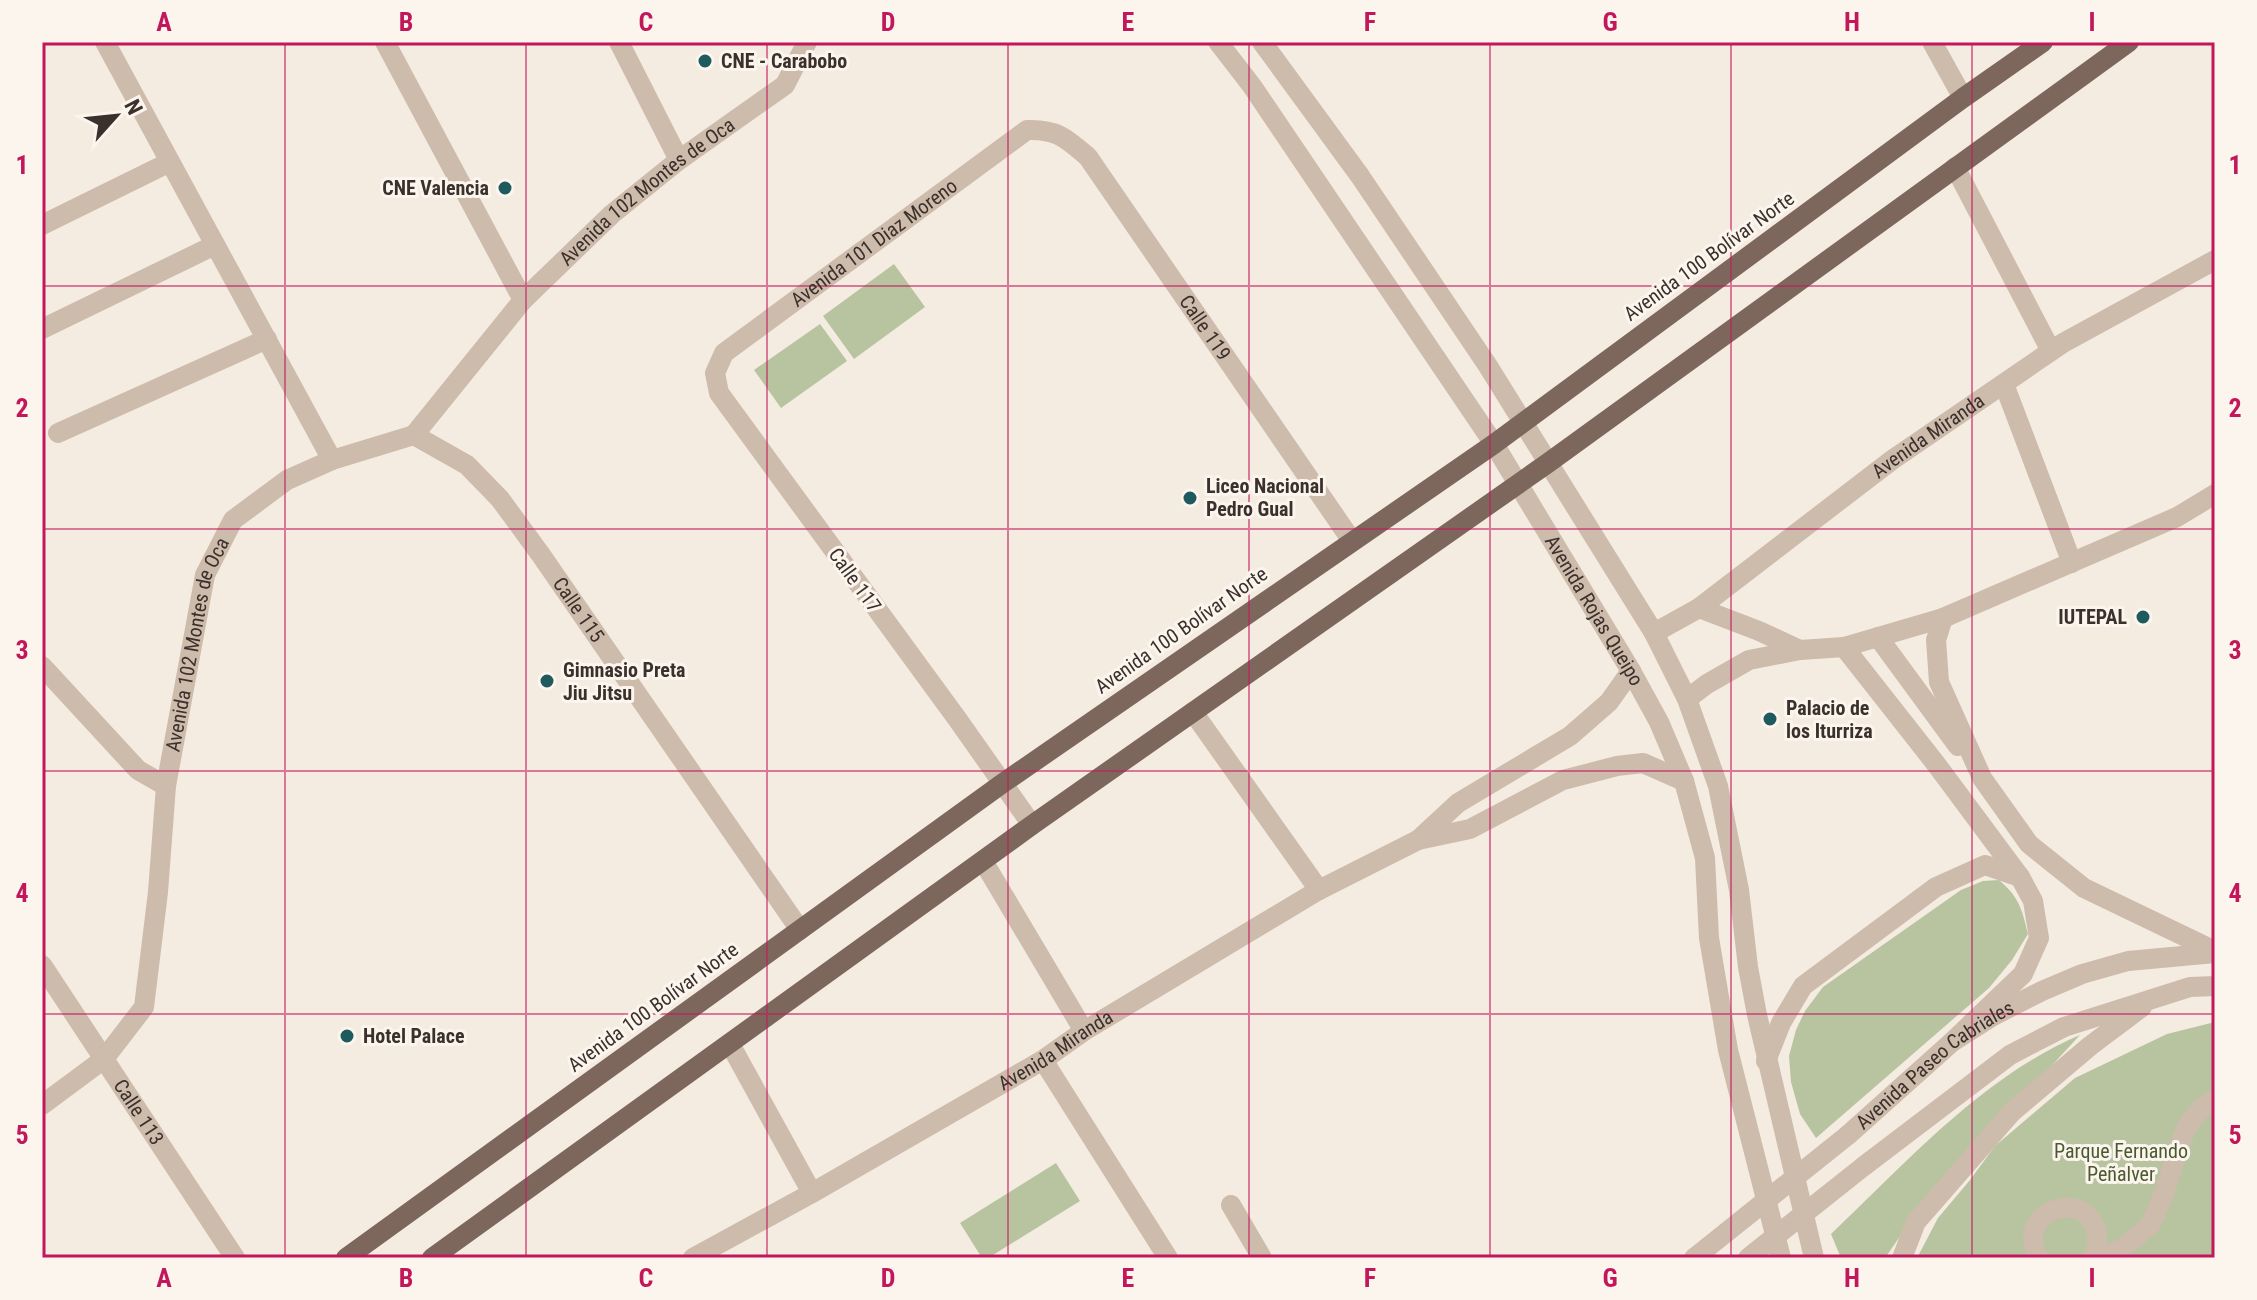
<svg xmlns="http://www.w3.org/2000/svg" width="2257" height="1300" font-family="'Roboto Condensed',sans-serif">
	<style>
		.green { fill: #b8c4a0 }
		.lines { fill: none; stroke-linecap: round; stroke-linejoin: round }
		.minor { stroke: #cdbbac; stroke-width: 20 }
		.major { stroke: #7d675c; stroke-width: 20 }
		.minor-bridge { stroke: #cdbbac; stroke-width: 20 }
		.grid { fill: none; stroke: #c2185b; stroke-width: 2; stroke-opacity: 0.55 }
		.poi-dot { fill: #1f5a5e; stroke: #fbf5ee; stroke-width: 3 }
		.labels { text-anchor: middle; stroke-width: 6; stroke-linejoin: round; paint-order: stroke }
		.poi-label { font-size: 20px; font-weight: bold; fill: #3b302b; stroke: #fbf5ee; text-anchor: start }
		.street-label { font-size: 20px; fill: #3b302b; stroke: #fbf5ee }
		.park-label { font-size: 20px; fill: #4a5a2e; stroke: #fbf5ee }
		.neatline { fill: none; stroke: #c2185b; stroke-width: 3 }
		.grid-label { font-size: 26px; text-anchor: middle; font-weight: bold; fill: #c2185b }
	</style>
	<rect width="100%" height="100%" fill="#f4ebe1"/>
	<path class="green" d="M894 264 925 307 854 359 823 316Z
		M820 324 847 361 781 408 754 370Z
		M1999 880C2019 897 2022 909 2028 934L2012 960 1989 988 1816 1138 1800 1114 1791 1082 1789 1056 1796 1030 1805 1011 1823 987 1961 890 1983 881Z
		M2215 1022V1258H1917L1938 1218 1970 1180 1995 1146 2075 1078 2167 1034Z
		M2080 1035 1917 1212 1885 1258H1841L1831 1234C1907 1162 1982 1077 2080 1035Z
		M1056 1163 1080 1201 988 1258H982L960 1223Z"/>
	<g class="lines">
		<g class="minor">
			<path d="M105 42 332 460"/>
			<path d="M385 42 523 300"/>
			<path d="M619 42 679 160"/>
			<path id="s1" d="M1218 42 1252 86 1494 444 1631 671 1659 722 1684 781 1705 858 1709 938 1728 1050 1781 1258"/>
			<path d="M1262 42 1360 176 1488 366 1654 633 1687 699 1718 786 1739 890 1748 967 1757 1015 1814 1258"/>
			<path d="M1932 42 1963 98"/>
			<path d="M1955 167 2051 351"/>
			<path d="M42 225 170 162"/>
			<path d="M42 329 215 245"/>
			<path d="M2004 384 2072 563"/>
			<path d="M58 433 267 339"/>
			<path id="s2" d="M414 435 467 465 500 499 541 555 800 930"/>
			<path d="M1699 608 1759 631 1800 650"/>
			<path d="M1943 618 1936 640 1939 682 1982 778 2029 844 2084 888 2215 951"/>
			<path id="s3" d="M1654 633 1699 608 1892 460 2063 343 2215 260"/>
			<path d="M1878 637 1958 746"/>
			<path d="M1844 647 1936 764 2020 877 2033 901 2039 938 2023 974 1952 1042"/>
			<path d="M42 666 138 770 166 786"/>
			<path d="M1687 699 1707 684 1749 660 1800 650 1844 647 1943 618 2177 517 2215 494"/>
			<path d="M1193 712 1319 890"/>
			<path id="s4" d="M1032 825 958 720 719 393 715 373 724 353 1027 130C1057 129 1066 138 1088 157L1352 541"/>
			<path d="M1418 840 1458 803 1570 736 1609 702 1631 671"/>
			<path d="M983 861 1084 1031"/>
			<path id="s5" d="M42 965 235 1258"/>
			<path d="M730 1044 812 1193"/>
			<path d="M1043 1060 1168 1258"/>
			<path d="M1766 1061 1781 1023 1803 986 1936 887 1985 865 2020 877"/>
			<path id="s6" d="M42 1105 104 1059 144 1007 158 892 166 786 205 575 233 520 287 480 332 460 414 435 523 300 612 214 679 160 785 85 807 42"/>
			<path id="s7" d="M1848 1135 1952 1042 1993 1016 2042 991 2082 974 2128 961 2215 953"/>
			<path d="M1864 1166 2010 1055 2064 1027 2190 987 2215 986"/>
			<path d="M1231 1205 1262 1258"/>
			<path d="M2095 1254H2108L2122 1249 2151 1224 2165 1191 2179 1145 2189 1123 2202 1108 2215 1099"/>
			<path id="s8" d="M693 1258 812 1193 1043 1060 1084 1031 1319 890 1418 840 1470 829 1563 780 1617 766 1643 763 1684 781"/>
			<path d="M1694 1258 1708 1247"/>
			<path d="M1902 1258 1916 1222 2012 1112 2090 1046 2142 1007"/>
			<path d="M2039 1258C2012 1211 2087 1185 2097 1234 2098 1243 2097 1250 2092 1258"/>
		</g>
		<path class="major" d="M346 1258 1003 783 1494 444 1963 98 2043 42
			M432 1258 1032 825 1548 463 2129 42"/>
		<path class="minor-bridge" d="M1708 1247 1848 1135
			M1748 1258 1864 1166"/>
	</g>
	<path class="grid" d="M285 42V1258M526 42V1258M767 42V1258M1008 42V1258M1249 42V1258M1490 42V1258M1731 42V1258M1972 42V1258M42 286H2215M42 529H2215M42 771H2215M42 1014H2215"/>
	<g class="poi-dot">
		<circle cx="705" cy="61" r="8"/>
		<circle cx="505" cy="188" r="8"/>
		<circle cx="1190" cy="498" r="8"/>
		<circle cx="2143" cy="617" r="8"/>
		<circle cx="547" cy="681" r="8"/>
		<circle cx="1770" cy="719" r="8"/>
		<circle cx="347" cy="1036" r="8"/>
	</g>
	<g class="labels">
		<g class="poi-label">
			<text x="721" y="68">CNE - Carabobo</text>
			<text x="489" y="195" text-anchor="end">CNE Valencia</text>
			<text x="1206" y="493">Liceo Nacional<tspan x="1206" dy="23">Pedro Gual</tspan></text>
			<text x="2127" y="624" text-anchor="end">IUTEPAL</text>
			<text x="563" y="677">Gimnasio Preta<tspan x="563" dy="23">Jiu Jitsu</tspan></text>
			<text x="1786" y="715">Palacio de<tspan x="1786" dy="23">los Iturriza</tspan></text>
			<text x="363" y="1043">Hotel Palace</text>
		</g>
		<g class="street-label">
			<text dy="7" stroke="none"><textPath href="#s6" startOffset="1182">Avenida 102 Montes de Oca</textPath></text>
			<text dy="7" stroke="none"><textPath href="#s4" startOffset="762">Avenida 101 Diaz Moreno</textPath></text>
			<text transform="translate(1709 256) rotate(-36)" y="7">Avenida 100 Bolívar Norte</text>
			<text dy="7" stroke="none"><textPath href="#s4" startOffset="1228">Calle 119</textPath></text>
			<text dy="7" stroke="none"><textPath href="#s3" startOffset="338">Avenida Miranda</textPath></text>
			<text transform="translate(855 580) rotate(54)" y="7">Calle 117</text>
			<text dy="7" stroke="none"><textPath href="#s2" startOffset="244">Calle 115</textPath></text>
			<text dy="7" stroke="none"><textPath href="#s1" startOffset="682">Avenida Rojas Queipo</textPath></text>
			<text transform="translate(1181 630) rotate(-35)" y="7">Avenida 100 Bolívar Norte</text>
			<text dy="7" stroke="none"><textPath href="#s6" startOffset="510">Avenida 102 Montes de Oca</textPath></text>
			<text transform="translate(653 1007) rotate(-36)" y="7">Avenida 100 Bolívar Norte</text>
			<text dy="7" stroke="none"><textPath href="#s8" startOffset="418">Avenida Miranda</textPath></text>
			<text dy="7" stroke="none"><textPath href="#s7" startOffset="112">Avenida Paseo Cabriales</textPath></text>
			<text dy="7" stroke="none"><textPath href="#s5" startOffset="176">Calle 113</textPath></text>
		</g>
		<g class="park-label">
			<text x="2121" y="1158">Parque Fernando<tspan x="2121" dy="23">Peñalver</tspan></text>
		</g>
	</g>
	<rect width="2257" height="1300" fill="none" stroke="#fbf5ee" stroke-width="88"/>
	<g transform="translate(116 116) rotate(63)" stroke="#fbf5ee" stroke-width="6" paint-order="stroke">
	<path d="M0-6L14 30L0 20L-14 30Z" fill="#3b302b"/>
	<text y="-12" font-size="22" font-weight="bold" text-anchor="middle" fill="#3b302b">N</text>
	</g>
	<rect x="44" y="44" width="2169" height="1212" class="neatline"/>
	<g class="grid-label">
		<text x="164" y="31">A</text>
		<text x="406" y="31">B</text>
		<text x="646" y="31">C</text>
		<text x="888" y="31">D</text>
		<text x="1128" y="31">E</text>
		<text x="1370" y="31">F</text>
		<text x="1610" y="31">G</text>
		<text x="1852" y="31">H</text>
		<text x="2092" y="31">I</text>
		<text x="22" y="174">1</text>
		<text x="2235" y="174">1</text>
		<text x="22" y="417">2</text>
		<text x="2235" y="417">2</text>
		<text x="22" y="659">3</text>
		<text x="2235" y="659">3</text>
		<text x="22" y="902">4</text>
		<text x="2235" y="902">4</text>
		<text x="22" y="1144">5</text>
		<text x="2235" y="1144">5</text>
		<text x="164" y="1287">A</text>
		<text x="406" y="1287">B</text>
		<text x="646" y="1287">C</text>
		<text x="888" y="1287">D</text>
		<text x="1128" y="1287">E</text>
		<text x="1370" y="1287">F</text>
		<text x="1610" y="1287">G</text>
		<text x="1852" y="1287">H</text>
		<text x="2092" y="1287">I</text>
	</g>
</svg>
